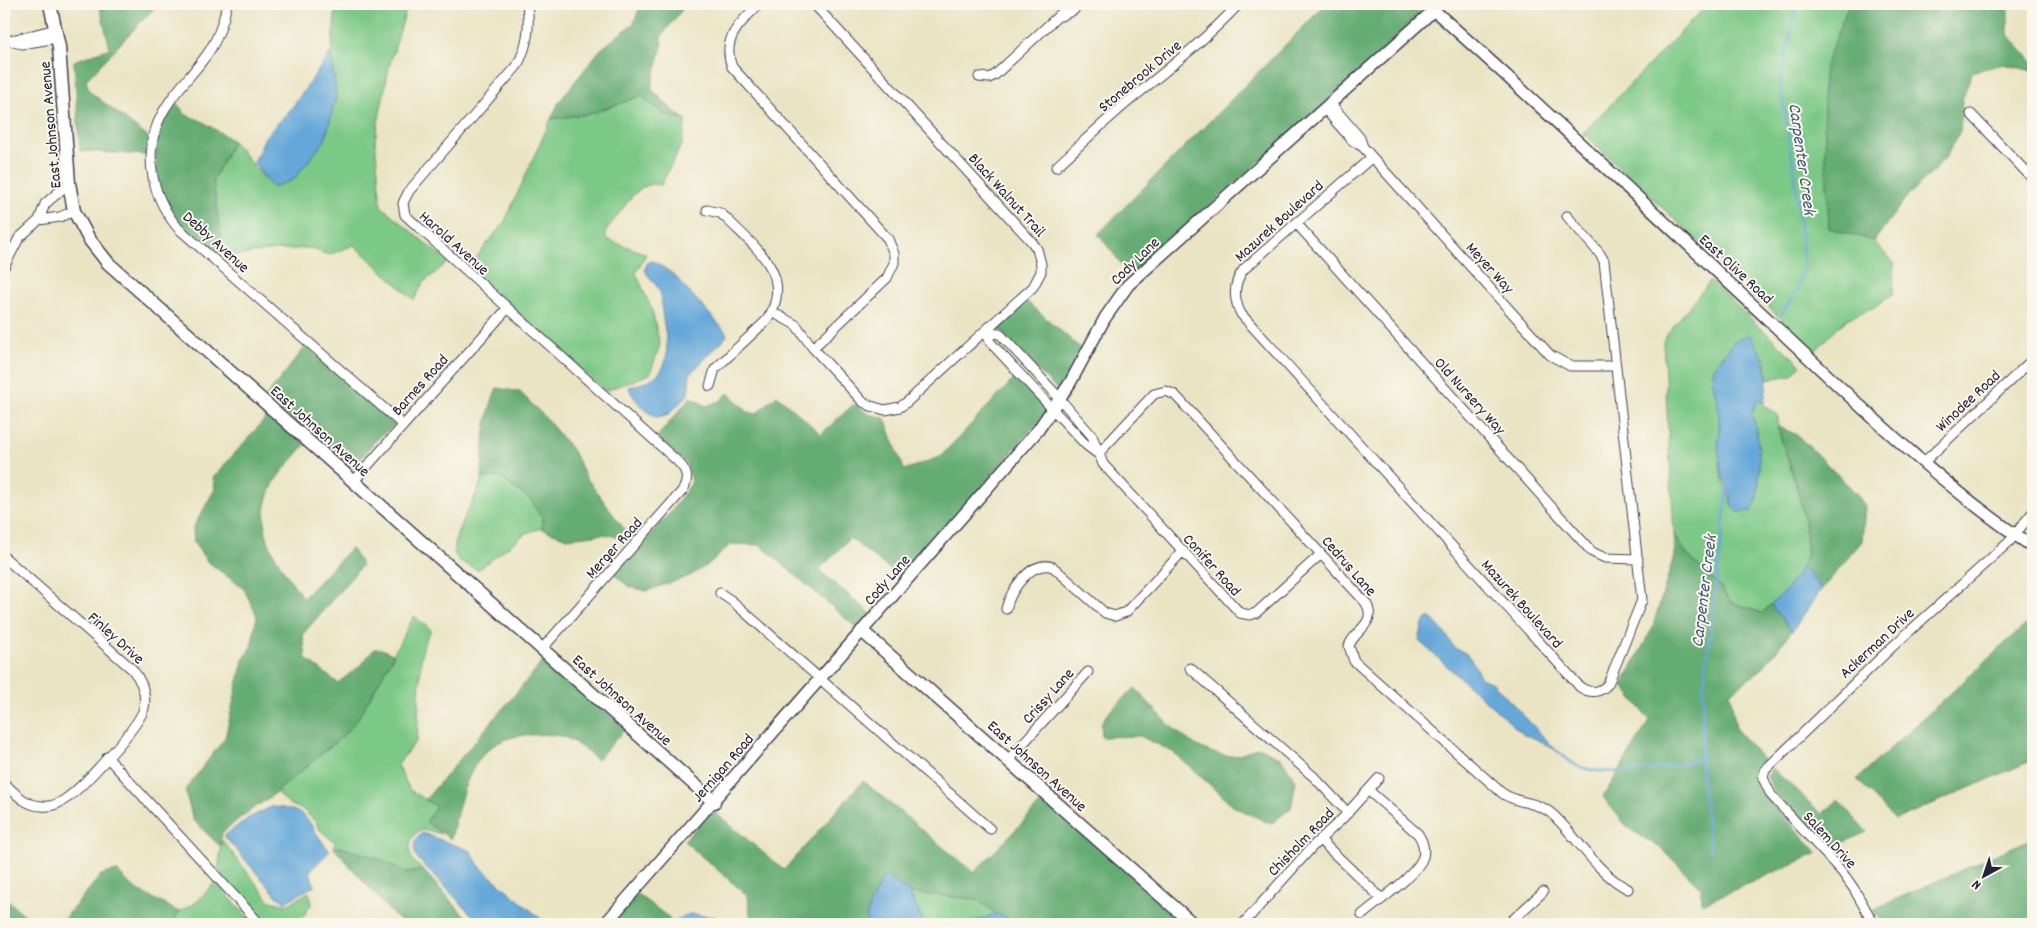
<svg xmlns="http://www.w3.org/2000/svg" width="2037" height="928" font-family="Dekko,sans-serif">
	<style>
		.green { fill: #7cc886; stroke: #4f7560 }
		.forest { fill: #65ac73; stroke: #446757 }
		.water { fill: #65a7d9; stroke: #44648a }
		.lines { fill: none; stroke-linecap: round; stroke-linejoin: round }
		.stream { stroke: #65a7d9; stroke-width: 2.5 }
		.minor-casing { stroke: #403f50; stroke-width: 11 }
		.tertiary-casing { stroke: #403f50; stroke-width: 14 }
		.secondary-casing { stroke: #403f50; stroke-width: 15 }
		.minor { stroke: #fff; stroke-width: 9 }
		.tertiary { stroke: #fff; stroke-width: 11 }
		.secondary { stroke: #fff; stroke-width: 12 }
		.labels { text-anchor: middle; stroke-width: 4; stroke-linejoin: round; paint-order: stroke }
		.street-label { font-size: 16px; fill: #22223b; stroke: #fbf7ec }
		.water-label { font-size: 18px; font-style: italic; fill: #3d577a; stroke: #fbf7ec }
	</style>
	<rect width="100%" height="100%" fill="#fbf7ec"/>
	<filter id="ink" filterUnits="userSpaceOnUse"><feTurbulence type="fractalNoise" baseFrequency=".02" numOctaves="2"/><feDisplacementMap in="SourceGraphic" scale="10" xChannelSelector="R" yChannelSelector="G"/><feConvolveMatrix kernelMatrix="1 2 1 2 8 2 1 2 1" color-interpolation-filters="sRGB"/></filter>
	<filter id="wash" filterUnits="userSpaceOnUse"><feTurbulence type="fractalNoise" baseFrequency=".0096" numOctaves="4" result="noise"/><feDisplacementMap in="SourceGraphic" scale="20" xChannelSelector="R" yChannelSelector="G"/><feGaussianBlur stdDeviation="1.12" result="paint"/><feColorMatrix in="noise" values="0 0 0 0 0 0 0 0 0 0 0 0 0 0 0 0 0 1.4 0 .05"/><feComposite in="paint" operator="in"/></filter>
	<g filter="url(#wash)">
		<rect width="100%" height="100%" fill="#eae4c4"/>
		<path class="green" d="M336 4H408L389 67 375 139 381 206 448 262 423 283 414 300 354 245 329 255 309 248 268 251 233 256 223 253 213 180 233 141 272 187 293 180 325 140 336 96 331 56Z
			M1708 4H1849L1825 67 1823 89 1829 228 1874 241 1894 263 1893 294 1874 307 1847 319 1815 351 1583 133Z
			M642 96 665 115 686 120 682 144 661 185 652 184 641 188 632 196 606 231V239L646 254 636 273 652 310 660 345 650 374 605 391 468 268 505 221 551 119 589 114Z
			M1710 281 1801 365 1792 375 1767 379 1766 359 1734 341C1728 350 1717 360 1714 370 1710 381 1716 392 1718 403 1721 427 1717 449 1721 473 1723 485 1731 492 1731 505L1757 502 1759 476 1757 430 1752 414 1758 400 1778 415V429L1803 508 1807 558 1788 588 1762 613 1731 602 1720 586 1687 555 1674 533 1663 342 1668 333Z
			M500 477 531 500 543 520 542 528 526 533 478 570 459 561 454 553C456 520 474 507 482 478Z
			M414 616 431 630 424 643 421 660 417 740 397 765 410 790 436 806 427 822 441 834 424 829C411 832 407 847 412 859 414 863 420 867 423 870L407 873 377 858 341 847 334 848 335 842 319 829 316 822 303 810 289 804 276 792 344 735 359 717Z
			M222 840 270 901 287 905 309 892 312 903 298 924H266L218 872Z
			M215 882 254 924H172L179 912 197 902Z
			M910 893 976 899 997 914 966 924H924Z
			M1011 920 1056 924H1018Z"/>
		<path class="forest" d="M99 4H158L86 80 89 91 149 138 146 155 80 151 74 61 110 48Z
			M641 4H686L661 37 663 43 651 88 670 108 686 120 665 115 642 96 589 114 551 119 559 102 600 50 634 23Z
			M1326 4H1410L1423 16 1131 276 1098 234Z
			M1849 4H2008V34L2033 63V71L2003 64 1972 72 1962 100 1960 131 1946 157 1927 178 1908 195 1874 241 1829 228 1823 89 1825 67Z
			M175 101 186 115 202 121 233 141 213 180 223 253C161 234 135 152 175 101Z
			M1025 300 1084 351 1059 392 997 329Z
			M306 346 394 425 374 442 350 472 266 397Z
			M1016 377 1047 411 902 579 850 538 819 570 871 614 858 629 760 545 731 544 710 563 690 576 646 591 628 586 614 574 670 513 691 484V477L686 463 657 437 691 397 706 406 720 401 728 393 748 412 756 414 777 395 821 434 854 404 868 414 885 418 904 470 940 457Z
			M497 388 520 392 544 416 573 451 585 476 624 529 626 537 620 538 604 534 567 538 542 529 543 520 531 500 500 477 482 478C483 447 484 417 497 388Z
			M261 405 305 444C296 457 282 469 274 483 250 532 277 560 303 598L351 548 362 565 303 634 306 659 338 683 361 665 374 649H382L394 655 359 717 344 735 273 795 241 817 222 833 220 846 193 820 185 790 225 738 243 660 251 648 257 616 244 589 207 561 194 543 193 528 215 489 213 478 266 418 257 409Z
			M1779 427 1797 435 1856 493 1865 506 1862 541 1822 589 1802 566C1819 540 1787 458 1778 429Z
			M1674 533 1687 555 1720 586 1731 602 1762 613 1771 605 1792 631 1761 670 1730 693 1736 729 1766 763C1755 775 1760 785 1767 798L1818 853 1702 904 1701 888 1662 849 1628 828 1603 797 1650 720 1622 685 1652 629 1675 553Z
			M2033 618V760L1895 820 1857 779Z
			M546 658 625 729 597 760C569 737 566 733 528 735 470 738 462 793 451 839L426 822 436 806 425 800Z
			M1135 688C1162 716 1191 756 1233 756 1240 756 1251 750 1258 747L1281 758 1296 781 1291 808 1271 824 1235 807 1173 752 1140 736 1102 737 1101 724 1107 714Z
			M1772 768 1822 814 1838 800 1867 832 1827 849 1774 792 1767 777Z
			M863 781 974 873 1045 799 1186 924H1056L1011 920 997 914 976 899 910 893 884 877C877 890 865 908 867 924H813L809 917 798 924H751L748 896 684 841 712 810 784 870Z
			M2033 838V924H1885L1872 910Z
			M341 847 377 858 407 873 423 870 472 924H407L396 918 334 848Z
			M117 871 135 889 179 912 172 924H60L101 875Z
			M637 894 668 917 672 924H610Z
			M4 897 35 924H4Z"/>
		<path class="water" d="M331 52 336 96 325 140 293 180 272 187 254 163 265 137 291 109Z
			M653 261 673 274 726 332 727 336 690 374 688 395 669 414 657 417C646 413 632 398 629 387 672 377 670 357 663 319 661 311 663 299 660 292 657 284 648 278 645 269L648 262Z
			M1749 334C1768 363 1770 368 1764 403L1758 400C1755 403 1752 410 1752 414 1752 419 1756 425 1756 429 1760 451 1762 491 1752 511L1738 512 1731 505V494L1722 475 1718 446 1720 431 1718 403 1712 379 1714 368 1734 341Z
			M1802 566 1822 589 1792 631 1771 605 1788 588Z
			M1430 617 1446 634 1454 648C1473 654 1472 663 1481 678L1493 683 1556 750C1545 745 1536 737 1524 735L1419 641 1423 623Z
			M271 807C314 809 306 825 330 851L310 871 314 886 285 902 278 897 224 836 247 819Z
			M422 833 471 851 478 864 488 874 547 924H481L416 857C413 846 413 841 422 833Z
			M884 876 910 893 924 924H867C865 908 877 890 884 876Z
			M689 914 715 917 726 924H672V922Z
			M997 914 1018 924H966Z"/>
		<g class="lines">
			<path class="stream" d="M1782 314 1797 290 1804 266 1795 175 1780 82 1797 4
				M1556 750C1563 755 1570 763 1578 766 1606 778 1673 769 1701 757
				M1710 850 1701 771 1703 693 1728 486"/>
		</g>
	</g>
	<g filter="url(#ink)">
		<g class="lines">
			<defs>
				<path id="minor" d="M227 4C224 19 219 36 210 50 198 69 180 85 168 104 141 144 148 192 178 228L403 425
					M527 4C530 27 528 45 517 66L409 191 403 203 405 215 676 460C686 469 690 477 683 490L542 649
					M759 4C740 23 721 39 732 67L888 239 894 254V263L887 278 813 348
					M1061 16 1074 10 1077 4
					M9 41 22 44 57 38
					M4 42 56 29
					M979 77 989 78 995 75 1071 4
					M1330 103 1360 138 1363 147
					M1324 108 1353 141 1363 147 1550 355 1570 366H1616
					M1971 114 2033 179
					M1372 157 1244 269C1233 283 1233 298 1241 314L1580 687C1590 694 1600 693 1608 684L1642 600 1604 261 1600 254 1567 216
					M1056 167C1081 144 1105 121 1130 100 1168 69 1205 40 1239 4
					M707 210 720 213 726 218C754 247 796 275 767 320L715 369 710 386
					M39 220 60 217 74 211
					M1296 223 1592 552 1605 558 1638 559
					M4 267 19 238 39 220 45 204 69 183
					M772 312 796 325 813 348 863 402 871 406 885 410 900 407 907 402 1033 287 1041 272V264L1037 249 1032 242 814 4
					M987 330 1001 335 1053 391 1092 436 1103 464 1240 613 1250 615 1256 613 1321 554
					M987 330 990 342 1086 445 1098 454
					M1098 454 1154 394 1166 391 1175 395 1366 603C1378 624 1354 630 1349 646L1354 661 1502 793C1517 804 1537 801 1551 813 1578 837 1596 873 1628 889
					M1923 463 2033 359
					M354 481 507 309
					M4 557 132 669C142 681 147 693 144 708 140 726 81 789 64 800 58 804 50 807 42 806 26 806 15 793 4 783
					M720 593 732 601 990 829
					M1006 609C1010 591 1031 559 1053 567L1105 613 1115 616 1126 612 1182 552
					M1190 668 1314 777 1348 813
					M107 757 260 924
					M1008 760 1088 672
					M1320 840 1381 898
					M1362 915C1377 902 1417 875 1423 857 1425 849 1422 840 1418 834L1368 790
					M1243 924 1313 846 1342 819 1379 778
					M1508 924 1543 892
					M1874 924 1854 889 1842 872 1771 795 1763 778 1765 770 1892 647 2009 542 2033 512"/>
				<path id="tertiary" d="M1427 4C1545 109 1660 218 1775 326 1858 404 1939 484 2033 547
					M605 924 1038 430 1070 383 1105 318 1128 285 1434 10"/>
				<path id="secondary" d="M50 4 59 47 69 183 74 211 89 239 108 263 714 802
					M862 631 1193 924"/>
			</defs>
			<use href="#minor" class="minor-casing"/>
			<use href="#tertiary" class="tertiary-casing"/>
			<use href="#secondary" class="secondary-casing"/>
			<use href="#minor" class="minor"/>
			<use href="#tertiary" class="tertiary"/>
			<use href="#secondary" class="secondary"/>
		</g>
	</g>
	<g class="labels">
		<g class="street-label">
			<text transform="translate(1139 75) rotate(-40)" y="6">Stonebrook Drive</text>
			<text transform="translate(49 125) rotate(-95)" y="6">East Johnson Avenue</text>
			<text transform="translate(1008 194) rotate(48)" y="6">Black Walnut Trail</text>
			<text transform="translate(1278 220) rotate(-42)" y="6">Mazurek Boulevard</text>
			<text transform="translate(217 241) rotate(42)" y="6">Debby Avenue</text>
			<text transform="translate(455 242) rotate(42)" y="6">Harold Avenue</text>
			<text transform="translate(1134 260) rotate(-44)" y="6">Cody Lane</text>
			<text transform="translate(1491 267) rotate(48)" y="6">Meyer Way</text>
			<text transform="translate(1737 268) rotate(43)" y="6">East Olive Road</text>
			<text transform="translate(419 384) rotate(-48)" y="6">Barnes Road</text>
			<text transform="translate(1471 395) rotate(48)" y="6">Old Nursery Way</text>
			<text transform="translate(1967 400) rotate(-43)" y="6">Winodee Road</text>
			<text transform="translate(321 430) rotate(42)" y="6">East Johnson Avenue</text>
			<text transform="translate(613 547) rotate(-48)" y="6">Merger Road</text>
			<text transform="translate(1213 564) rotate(48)" y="6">Conifer Road</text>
			<text transform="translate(1350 565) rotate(49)" y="6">Cedrus Lane</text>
			<text transform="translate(886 579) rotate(-49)" y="6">Cody Lane</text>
			<text transform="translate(1523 603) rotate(48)" y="6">Mazurek Boulevard</text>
			<text transform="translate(117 637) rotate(42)" y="6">Finley Drive</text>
			<text transform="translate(1876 642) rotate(-43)" y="6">Ackerman Drive</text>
			<text transform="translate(1047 695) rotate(-48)" y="6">Crissy Lane</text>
			<text transform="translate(623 699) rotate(42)" y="6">East Johnson Avenue</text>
			<text transform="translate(1038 765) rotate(42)" y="6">East Johnson Avenue</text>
			<text transform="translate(722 767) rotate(-49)" y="6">Jernigan Road</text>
			<text transform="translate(1831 839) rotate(48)" y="6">Salem Drive</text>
			<text transform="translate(1300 841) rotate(-46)" y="6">Chisholm Road</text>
		</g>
		<g class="water-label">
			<text transform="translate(1803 159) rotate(82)" y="6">Carpenter Creek</text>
			<text transform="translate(1703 591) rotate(-83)" y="6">Carpenter Creek</text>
		</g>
	</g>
	<rect width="2037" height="928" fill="none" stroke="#fbf7ec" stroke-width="20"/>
	<g transform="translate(1984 876) rotate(220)" stroke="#fbf7ec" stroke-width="4" paint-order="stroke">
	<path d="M0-4L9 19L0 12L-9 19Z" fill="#22223b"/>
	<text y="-8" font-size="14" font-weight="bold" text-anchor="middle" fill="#22223b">N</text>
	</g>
</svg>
